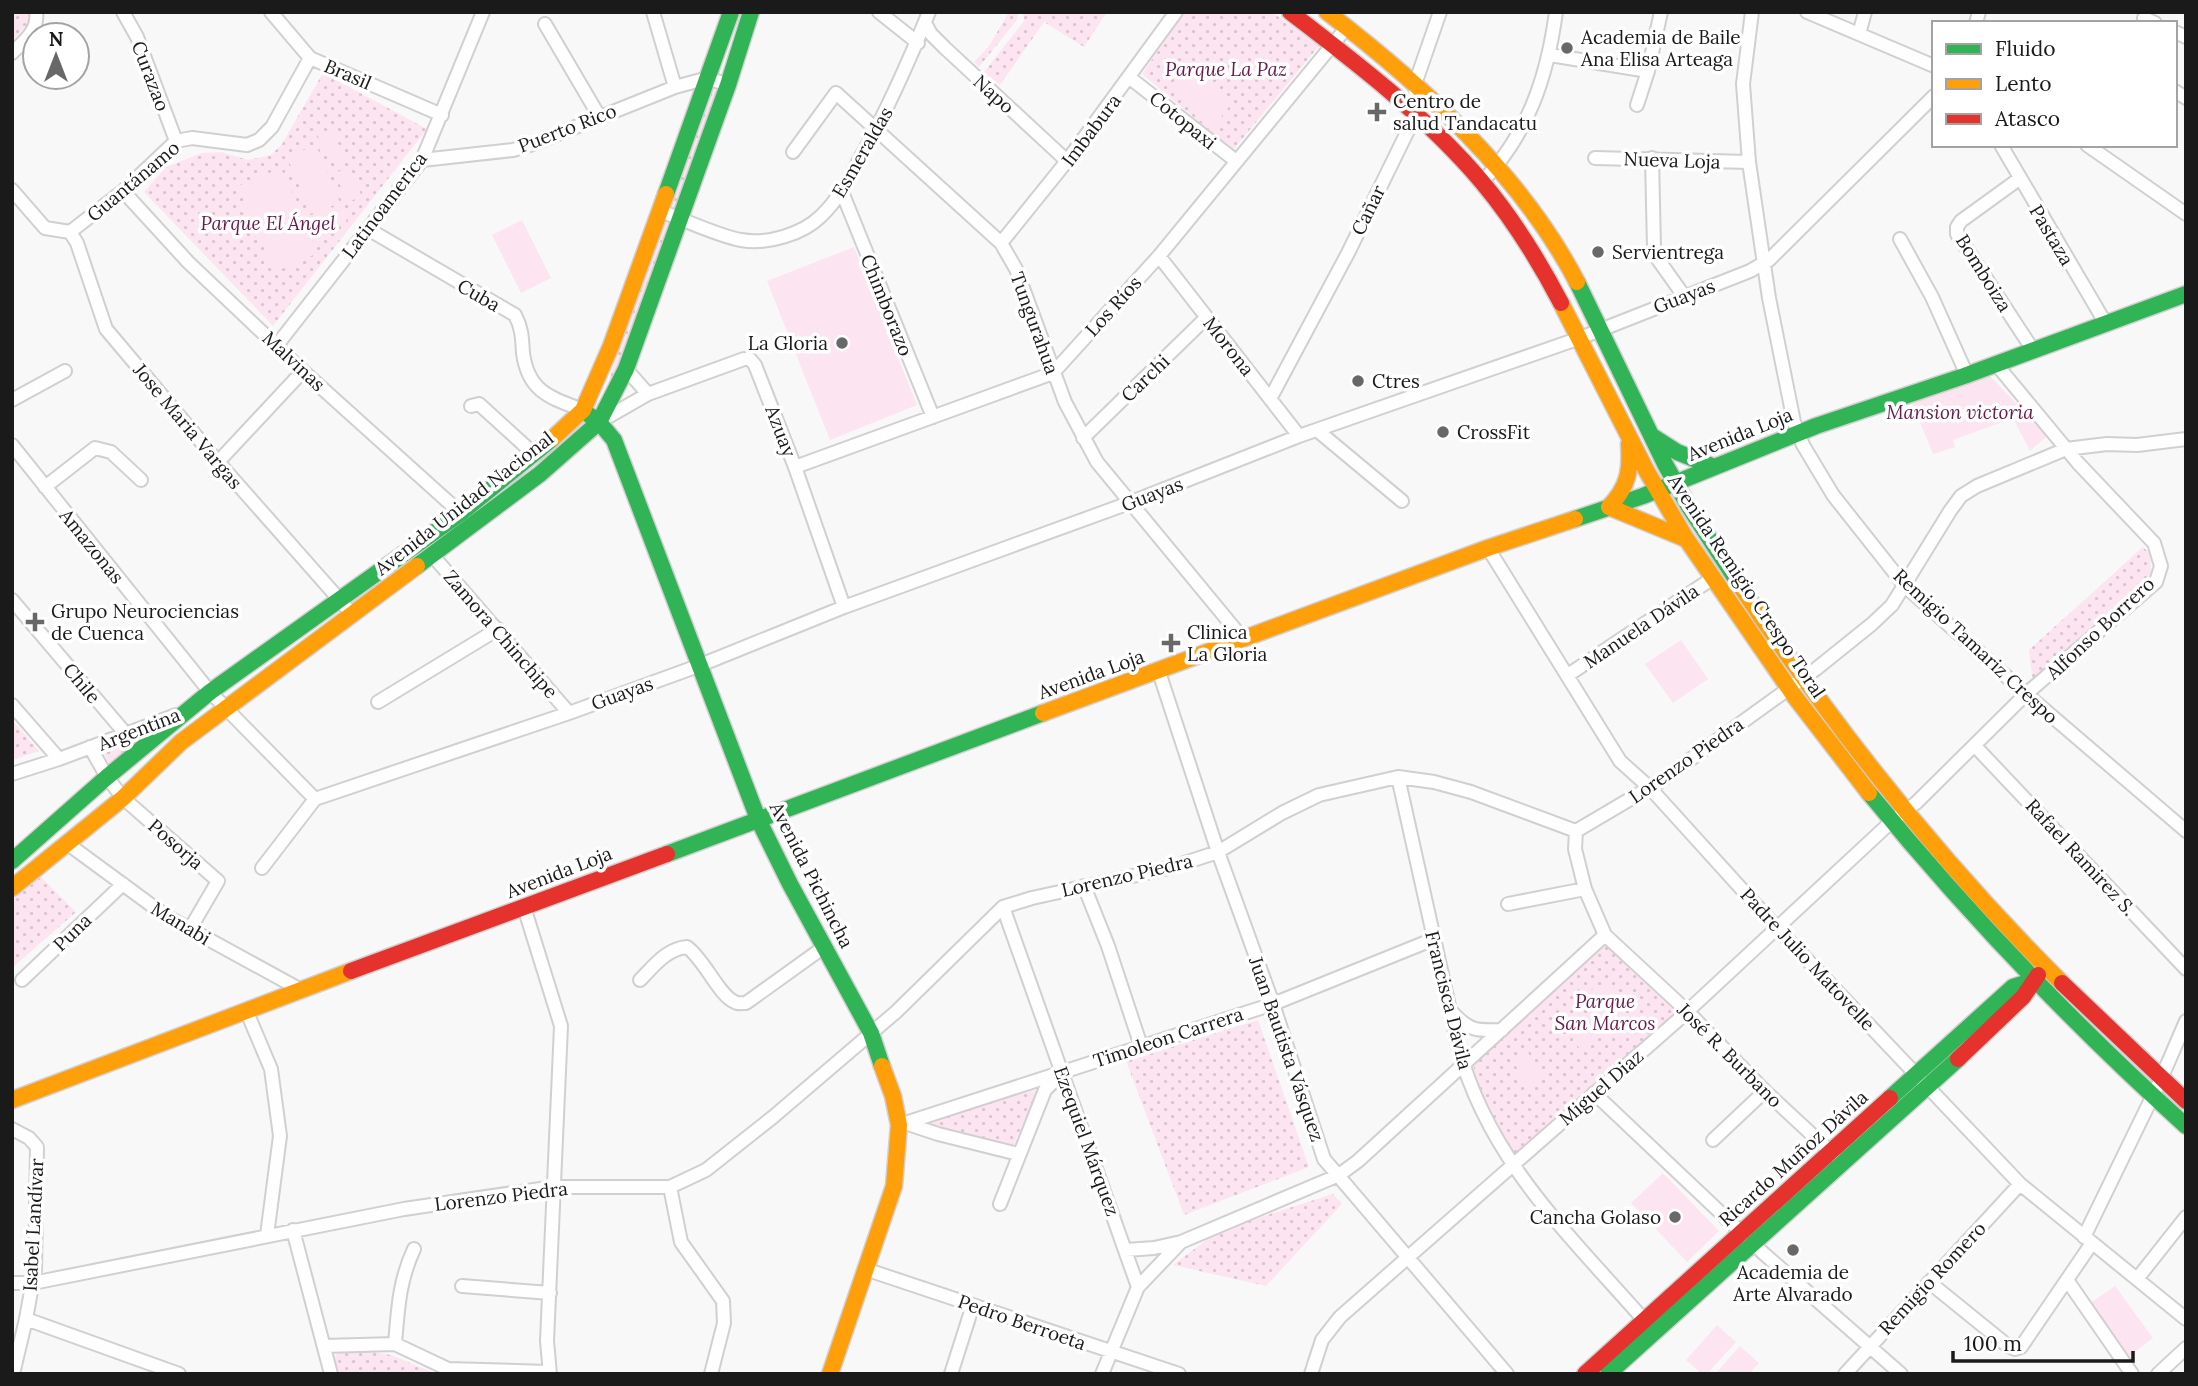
<svg xmlns="http://www.w3.org/2000/svg" width="2198" height="1386" font-family="Lora,serif">
	<style>
		.grass { fill: url(#grass-dots) }
		.garden { fill: #fce5f0 }
		.lines { fill: none; stroke-linecap: round; stroke-linejoin: round }
		.street-casing { stroke: #d1cfd0; stroke-width: 16 }
		.fast-casing { stroke: #d1cfd0; stroke-width: 19 }
		.slow-casing { stroke: #d1cfd0; stroke-width: 19 }
		.jam-casing { stroke: #d1cfd0; stroke-width: 19 }
		.street { stroke: #fefefe; stroke-width: 12 }
		.fast { stroke: #30b455; stroke-width: 16 }
		.slow { stroke: #ff9f0a; stroke-width: 16 }
		.jam { stroke: #e5322d; stroke-width: 16 }
		.poi-dot { fill: #696868; stroke: #fff; stroke-width: 2.5 }
		.labels { text-anchor: middle; stroke-width: 7; stroke-linejoin: round; paint-order: stroke }
		.poi-label { font-size: 19px; fill: #1b1a1a; stroke: #fff; text-anchor: start }
		.park-label { font-size: 19px; font-style: italic; fill: #67194a; stroke: #fff }
		.street-label { font-size: 19px; fill: #1b1a1a; stroke: #fff }
	</style>
	<defs>
		<pattern id="grass-dots" width="8" height="8" patternUnits="userSpaceOnUse" patternTransform="scale(1.75)"><rect width="8" height="8" fill="#fce5f0"/><path d="M2 2h.1M6 6h.1" fill="none" stroke="#d7c4cd" stroke-width="1.8" stroke-linecap="round"/></pattern>
	</defs>
	<rect width="100%" height="100%" fill="#f9f8f8"/>
	<path class="grass" d="M12 12H32L31 20 12 41Z
		M1009 12H1018L1017 20 979 67 974 62 989 46Z
		M1023 12H1107L1084 47 1044 22 1000 85 984 72 1024 21Z
		M1185 12H1272L1319 46 1233 150 1142 74Z
		M323 73 427 129 273 326 144 192 166 167 202 153 221 152 248 160 271 155 282 144Z
		M709 80 726 86 680 218 620 382 609 379Z
		M2143 547 2150 554 2151 571 2148 579 2033 683 2029 650Z
		M12 720 39 751 12 760Z
		M146 735 110 765 102 750Z
		M41 877 76 912 12 968V900Z
		M1605 942 1681 1012 1515 1159C1506 1143 1472 1087 1473 1071 1473 1068 1476 1064 1477 1061Z
		M1258 1020 1309 1167 1184 1215 1126 1061Z
		M1039 1089 1012 1148 920 1122Z
		M1333 1194 1342 1204 1266 1286 1173 1265 1220 1230Z
		M367 1351 391 1355 437 1374H337L335 1356 340 1352Z"/>
	<path class="garden" d="M1192 70 1232 103 1215 125 1174 92Z
		M332 129 344 158 330 163 317 134Z
		M316 145 340 203 311 214 287 157Z
		M350 167 362 197 347 202 335 173Z
		M281 168 318 253 275 272 238 186Z
		M339 205 347 221 320 232 312 215Z
		M522 220 551 278 521 293 492 235Z
		M854 247 917 405 830 440 767 281Z
		M1990 376 2047 436 2030 451 2013 418 1953 440 1955 447 1933 454 1912 403Z
		M1681 640 1708 679 1673 703 1645 664Z
		M1605 983 1630 1028 1604 1041 1580 996Z
		M1579 1011 1594 1041 1579 1048 1563 1019Z
		M1527 1050 1542 1080 1527 1088 1512 1058Z
		M1663 1173 1719 1231 1687 1262 1631 1203Z
		M2115 1286 2153 1338 2126 1359 2089 1304Z
		M1717 1325 1736 1342 1707 1374H1702L1686 1360Z
		M1740 1346 1759 1363 1749 1374H1715Z"/>
	<g class="lines">
		<defs>
			<path id="street" d="M123 12 137 37 176 141
				M271 12 310 58 442 115
				M653 12 675 87
				M879 12 918 43
				M1752 12 1743 84 1749 162 1769 298 1794 422 1803 445 1833 495 1905 586 2026 694 2186 831
				M1807 12 1934 66
				M2144 18 2155 23
				M925 23 931 34 945 48 1067 161
				M1976 23 1979 12
				M545 24 599 116
				M2175 32 2186 37
				M1859 34 1865 12
				M12 53C24 41 39 30 36 12
				M1550 55 1648 71
				M1130 78 1236 161
				M2175 91 2186 98
				M1637 105 1648 71 1661 12
				M2001 145 2106 324
				M2087 145 2186 214
				M793 152 836 93 1001 243 1016 269 1065 402 1097 462 1244 640
				M1595 158 1749 162
				M1652 158 1654 248 1657 258 1684 296
				M422 160 513 150 533 144 675 87 708 78 728 85
				M2019 179 1961 221 1957 227V234L2033 350
				M1482 182C1528 134 1547 78 1556 12
				M12 190 45 228 70 232 123 191 176 141 192 138 247 145 259 140 272 127 310 58
				M123 191 188 262 303 371 465 517
				M842 192 933 417
				M660 211C683 219 718 236 741 240 767 245 803 234 821 216 840 198 851 175 863 153 889 107 909 61 929 12
				M368 229 515 315C522 328 522 338 523 353 528 392 551 398 583 410
				M70 232 77 243 106 329 218 462 353 615
				M1900 239 1932 297 1967 375
				M1001 243 1067 161 1176 12
				M1159 256 1299 436
				M277 345 422 160 483 12
				M626 369 648 394
				M1270 399 1348 253 1416 114 1415 84 1440 12
				M12 400 65 371
				M471 406 479 404 535 455
				M599 422 648 394 744 359H750L755 365 795 467 844 607
				M1318 431 1402 501
				M1083 438 1206 318
				M12 445 210 692 315 799
				M218 462 303 371
				M795 467 1053 373 1159 256 1347 27
				M45 487 95 448 111 452 141 480
				M1488 548 1620 761 1650 788 1776 927 2020 1184 2186 1319
				M433 556 569 713
				M12 600 125 733
				M1159 672 1218 852 1273 1004 1324 1159 1507 1374
				M1568 675 1713 578
				M378 702 498 629
				M12 705 59 759
				M1975 746 2186 969
				M90 747 107 777 123 798 218 881 190 929
				M12 774 59 759 176 715
				M1398 777 1458 1046C1489 1163 1573 1238 1650 1327
				M315 799 569 713 698 666 844 607 1129 503 1299 436 1580 338 1750 271 1769 260 1934 96
				M1576 831 1575 849 1585 889 1605 935 1687 1011 1765 1091 1835 1156
				M68 844 166 916 301 990
				M262 868 315 799
				M1084 886 1108 946 1141 1046
				M1508 904 1585 889
				M524 907 561 1026 547 1341 550 1374
				M1003 907 1138 1287 1102 1374
				M22 980 123 884
				M640 980C654 966 666 949 687 947 705 960 719 996 735 1002 738 1004 742 1003 746 1003L824 947
				M246 1010 271 1069 280 1136 267 1235
				M1451 1011C1469 1031 1476 1031 1502 1030
				M1594 1093 1762 1252 1901 1374
				M905 1123 938 1134 1018 1154
				M899 1125 1273 1004 1434 939
				M12 1129 29 1138 37 1147 35 1269 26 1319 13 1374
				M1713 1140 1765 1091
				M670 1187 681 1242 723 1301 724 1323 711 1374
				M1000 1204 1045 1090 1060 1075
				M293 1230 331 1374
				M2084 1237 2161 1079 2186 1021
				M1126 1250 1154 1248 1181 1242
				M865 1269 1179 1374
				M2137 1279 2186 1217
				M2067 1280 2132 1374
				M1929 1282 2008 1346 2015 1349 2021 1347 2092 1243
				M12 1283H33L404 1209 554 1187H670L706 1170 773 1117 896 1012 1003 907 1032 898 1169 868 1218 852 1282 813 1319 795 1398 777 1434 782 1471 792 1576 831 1659 782 1816 669 1872 624 1892 605 1950 511 1961 496 1977 486 2066 449 2107 444 2137 445 2186 439
				M462 1286 550 1293
				M1138 1287 1181 1242 1339 1175 1358 1161 1605 935
				M26 1319 179 1374
				M395 1344C398 1309 399 1281 414 1249
				M324 1346 395 1344 448 1369 549 1372
				M951 1374 973 1305
				M1311 1374 1322 1340 1340 1317 1678 1020 1891 822 1916 803 2026 694 2156 582 2161 566 2154 543 2078 463 1996 364
				M1845 1374 2020 1184
				M2158 1374 2186 1348"/>
			<path id="fast" d="M666 194 731 12
				M1577 282 1665 464 1689 507 1739 584
				M589 415 599 422 614 440 758 819 790 884 871 1033 882 1066
				M1652 436 1677 452 1714 467
				M1575 519 1643 496 1816 426 1964 376 2186 294
				M417 566 540 474 599 422 626 369 728 85 751 12
				M1869 793C1967 913 2071 1022 2186 1126
				M667 854 1043 713
				M12 861 107 777 210 692 461 513 552 439
				M1890 1098 2013 987 2032 981
				M1608 1374 1958 1059"/>
			<path id="slow" d="M1327 12C1422 85 1521 174 1577 282
				M1561 303 1646 470 1685 537 1795 697 1869 793
				M552 439 583 410 611 346 666 194
				M1609 507 1686 539
				M1609 507C1628 487 1631 471 1629 444
				M1739 584C1833 726 1941 863 2062 983
				M1043 713 1488 548 1575 519
				M12 888 123 798 181 742 417 566
				M12 1100 351 971
				M830 1374 894 1186 899 1125 893 1096 882 1066"/>
			<path id="jam" d="M1290 12C1358 64 1427 117 1482 182 1513 219 1539 261 1561 303
				M351 971 667 854
				M2062 983 2186 1101
				M1958 1059 2023 997 2038 975
				M1585 1374 1890 1098"/>
		</defs>
		<use href="#street" class="street-casing"/>
		<use href="#fast" class="fast-casing"/>
		<use href="#slow" class="slow-casing"/>
		<use href="#jam" class="jam-casing"/>
		<use href="#street" class="street"/>
		<use href="#fast" class="fast"/>
		<use href="#slow" class="slow"/>
		<use href="#jam" class="jam"/>
	</g>
	<g class="poi-dot">
		<circle cx="1567" cy="48" r="7"/>
		<path d="M1373.5 101.5h7v7h7v7h-7v7h-7v-7h-7v-7h7z"/>
		<circle cx="1598" cy="252" r="7"/>
		<circle cx="842" cy="343" r="7"/>
		<circle cx="1358" cy="381" r="7"/>
		<circle cx="1443" cy="432" r="7"/>
		<path d="M31.5 611.5h7v7h7v7h-7v7h-7v-7h-7v-7h7z"/>
		<path d="M1167.5 632.5h7v7h7v7h-7v7h-7v-7h-7v-7h7z"/>
		<circle cx="1675" cy="1217" r="7"/>
		<circle cx="1793" cy="1250" r="7"/>
	</g>
	<g class="labels">
		<g class="poi-label">
			<text x="1581" y="44">Academia de Baile<tspan x="1581" dy="22">Ana Elisa Arteaga</tspan></text>
			<text x="1393" y="108">Centro de<tspan x="1393" dy="22">salud Tandacatu</tspan></text>
			<text x="1612" y="259">Servientrega</text>
			<text x="828" y="350" text-anchor="end">La Gloria</text>
			<text x="1372" y="388">Ctres</text>
			<text x="1457" y="439">CrossFit</text>
			<text x="51" y="618">Grupo Neurociencias<tspan x="51" dy="22">de Cuenca</tspan></text>
			<text x="1187" y="639">Clinica<tspan x="1187" dy="22">La Gloria</tspan></text>
			<text x="1661" y="1224" text-anchor="end">Cancha Golaso</text>
			<text x="1793" y="1279" text-anchor="middle">Academia de<tspan x="1793" dy="22">Arte Alvarado</tspan></text>
		</g>
		<g class="park-label">
			<text x="1226" y="76">Parque La Paz</text>
			<text x="268" y="230">Parque El Ángel</text>
			<text x="1960" y="419">Mansion victoria</text>
			<text x="1605" y="1008">Parque<tspan x="1605" dy="22">San Marcos</tspan></text>
		</g>
		<g class="street-label">
			<text transform="translate(348 74) rotate(23)" y="7">Brasil</text>
			<text transform="translate(151 76) rotate(69)" y="7">Curazao</text>
			<text transform="translate(994 94) rotate(42)" y="7">Napo</text>
			<text transform="translate(1183 120) rotate(39)" y="7">Cotopaxi</text>
			<text transform="translate(567 128) rotate(-21)" y="7">Puerto Rico</text>
			<text transform="translate(1091 130) rotate(-53)" y="7">Imbabura</text>
			<text transform="translate(862 152) rotate(-60)" y="7">Esmeraldas</text>
			<text transform="translate(1672 160) rotate(2)" y="7">Nueva Loja</text>
			<text transform="translate(133 181) rotate(-40)" y="7">Guantánamo</text>
			<text transform="translate(384 205) rotate(-53)" y="7">Latinoamerica</text>
			<text transform="translate(1368 210) rotate(-64)" y="7">Cañar</text>
			<text transform="translate(2052 235) rotate(59)" y="7">Pastaza</text>
			<text transform="translate(1984 273) rotate(58)" y="7">Bomboiza</text>
			<text transform="translate(479 295) rotate(30)" y="7">Cuba</text>
			<text transform="translate(1684 296) rotate(-21)" y="7">Guayas</text>
			<text transform="translate(887 305) rotate(68)" y="7">Chimborazo</text>
			<text transform="translate(1113 306) rotate(-48)" y="7">Los Ríos</text>
			<text transform="translate(1035 323) rotate(70)" y="7">Tungurahua</text>
			<text transform="translate(1229 346) rotate(52)" y="7">Morona</text>
			<text transform="translate(294 361) rotate(43)" y="7">Malvinas</text>
			<text transform="translate(1145 378) rotate(-44)" y="7">Carchi</text>
			<text transform="translate(188 426) rotate(50)" y="7">Jose Maria Vargas</text>
			<text transform="translate(781 431) rotate(69)" y="7">Azuay</text>
			<text transform="translate(1740 434) rotate(-22)" y="7">Avenida Loja</text>
			<text transform="translate(1152 494) rotate(-21)" y="7">Guayas</text>
			<text transform="translate(464 503) rotate(-38)" y="7">Avenida Unidad Nacional</text>
			<text transform="translate(92 546) rotate(51)" y="7">Amazonas</text>
			<text transform="translate(1747 586) rotate(56)" y="7">Avenida Remigio Crespo Toral</text>
			<text transform="translate(1641 626) rotate(-34)" y="7">Manuela Dávila</text>
			<text transform="translate(2100 628) rotate(-43)" y="7">Alfonso Borrero</text>
			<text transform="translate(501 634) rotate(49)" y="7">Zamora Chinchipe</text>
			<text transform="translate(1976 646) rotate(43)" y="7">Remigio Tamariz Crespo</text>
			<text transform="translate(1091 674) rotate(-20)" y="7">Avenida Loja</text>
			<text transform="translate(82 683) rotate(50)" y="7">Chile</text>
			<text transform="translate(622 693) rotate(-20)" y="7">Guayas</text>
			<text transform="translate(139 729) rotate(-21)" y="7">Argentina</text>
			<text transform="translate(1686 760) rotate(-35)" y="7">Lorenzo Piedra</text>
			<text transform="translate(176 844) rotate(41)" y="7">Posorja</text>
			<text transform="translate(2081 857) rotate(47)" y="7">Rafael Ramirez S.</text>
			<text transform="translate(559 872) rotate(-21)" y="7">Avenida Loja</text>
			<text transform="translate(812 875) rotate(63)" y="7">Avenida Pichincha</text>
			<text transform="translate(1127 875) rotate(-13)" y="7">Lorenzo Piedra</text>
			<text transform="translate(181 923) rotate(31)" y="7">Manabi</text>
			<text transform="translate(72 932) rotate(-44)" y="7">Puna</text>
			<text transform="translate(1808 959) rotate(47)" y="7">Padre Julio Matovelle</text>
			<text transform="translate(1449 1000) rotate(76)" y="7">Francisca Dávila</text>
			<text transform="translate(1168 1037) rotate(-18)" y="7">Timoleon Carrera</text>
			<text transform="translate(1287 1049) rotate(71)" y="7">Juan Bautista Vásquez</text>
			<text transform="translate(1730 1055) rotate(45)" y="7">José R. Burbano</text>
			<text transform="translate(1601 1087) rotate(-41)" y="7">Miguel Diaz</text>
			<text transform="translate(1087 1141) rotate(70)" y="7">Ezequiel Márquez</text>
			<text transform="translate(1793 1158) rotate(-42)" y="7">Ricardo Muñoz Dávila</text>
			<text transform="translate(501 1196) rotate(-7)" y="7">Lorenzo Piedra</text>
			<text transform="translate(33 1225) rotate(-87)" y="7">Isabel Landívar</text>
			<text transform="translate(1932 1278) rotate(-47)" y="7">Remigio Romero</text>
			<text transform="translate(1022 1322) rotate(19)" y="7">Pedro Berroeta</text>
		</g>
	</g>
	<rect width="2198" height="1386" fill="none" stroke="#1b1a1a" stroke-width="28"/>
	<rect x="1932" y="21" width="245" height="126" fill="#ffffff" stroke="#a4a3a3" stroke-width="2"/>
	<rect x="1946" y="44" width="35" height="10" fill="#30b455" stroke="#a4a3a3" stroke-width="2"/>
	<text x="1995" y="56" font-size="21" fill="#1b1a1a">Fluido</text>
	<rect x="1946" y="79" width="35" height="10" fill="#ff9f0a" stroke="#a4a3a3" stroke-width="2"/>
	<text x="1995" y="91" font-size="21" fill="#1b1a1a">Lento</text>
	<rect x="1946" y="114" width="35" height="10" fill="#e5322d" stroke="#a4a3a3" stroke-width="2"/>
	<text x="1995" y="126" font-size="21" fill="#1b1a1a">Atasco</text>
	<g transform="translate(56 56)"><circle r="33" fill="#ffffff" stroke="#a4a3a3" stroke-width="2"/>
	<path d="M0-5L12 26L0 18L-12 26Z" fill="#696868"/>
	<text y="-10" font-size="19" font-weight="bold" text-anchor="middle" fill="#1b1a1a">N</text>
	</g>
	<path d="M1953 1351v10h180v-10" fill="none" stroke="#1b1a1a" stroke-width="3.5"/>
	<text x="1964" y="1351" font-size="21" fill="#1b1a1a" stroke="#ffffff" stroke-width="5" paint-order="stroke">100 m</text>
</svg>
